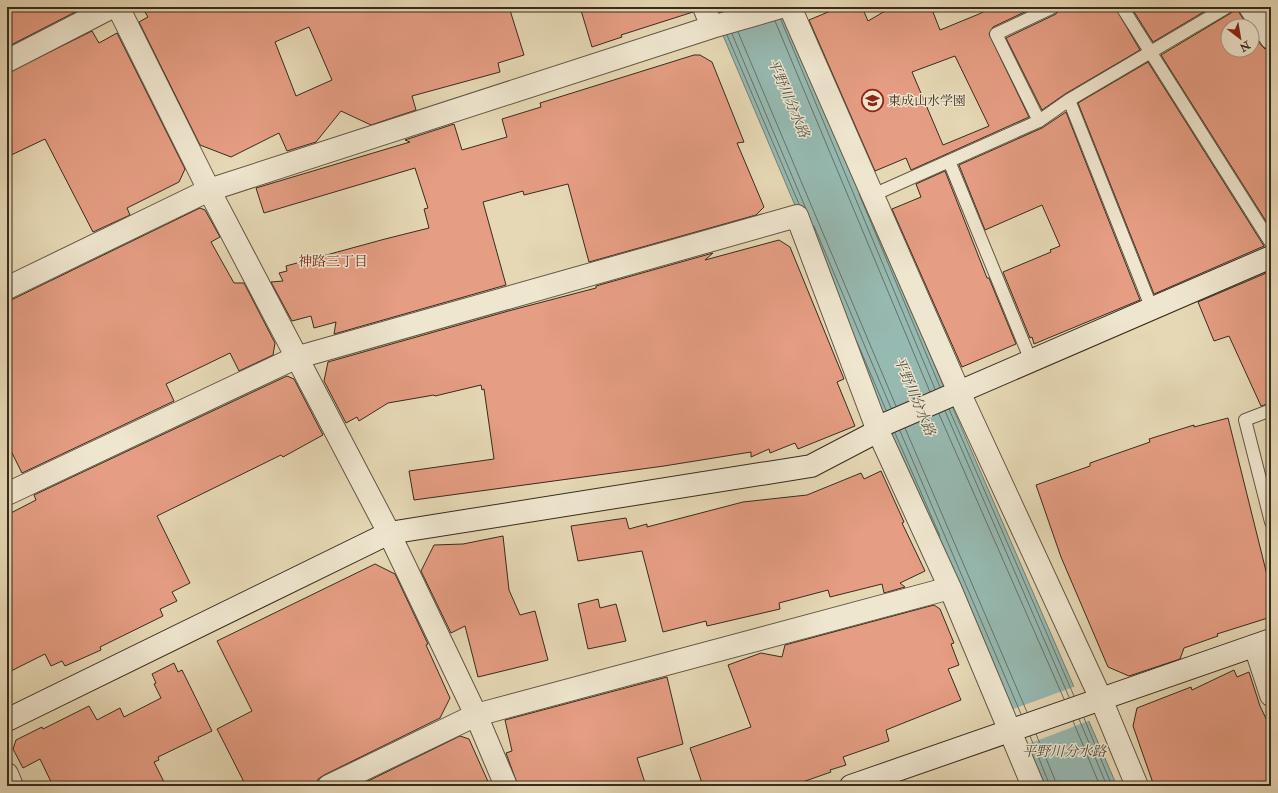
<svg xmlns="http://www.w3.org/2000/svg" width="1278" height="793" font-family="'IM FELL Double Pica','Noto Serif JP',serif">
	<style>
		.water { fill: #96b9b1; stroke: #708076 }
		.pier { fill: #e6d8b5 }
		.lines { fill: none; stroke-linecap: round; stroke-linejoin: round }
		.shore { stroke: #667267; stroke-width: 1 }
		.building { fill: #e59d83; stroke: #372b1d; fill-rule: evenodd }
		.lane-casing { stroke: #635643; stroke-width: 14 }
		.street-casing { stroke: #635643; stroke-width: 24 }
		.secondary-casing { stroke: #372b1d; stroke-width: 24 }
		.lane { stroke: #efe6cf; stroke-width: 12 }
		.street { stroke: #efe6cf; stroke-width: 22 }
		.secondary { stroke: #efe6cf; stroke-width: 22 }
		.labels { text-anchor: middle; stroke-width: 3; stroke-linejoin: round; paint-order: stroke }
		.poi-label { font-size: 13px; fill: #372b1d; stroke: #efe6cf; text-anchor: start }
		.water-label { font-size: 14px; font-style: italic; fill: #4f4e42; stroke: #efe6cf }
		.neighbourhood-label { font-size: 14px; fill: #7a1f14; stroke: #efe6cf }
	</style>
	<rect width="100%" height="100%" fill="#e6d8b5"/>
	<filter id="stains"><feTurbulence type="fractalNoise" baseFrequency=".005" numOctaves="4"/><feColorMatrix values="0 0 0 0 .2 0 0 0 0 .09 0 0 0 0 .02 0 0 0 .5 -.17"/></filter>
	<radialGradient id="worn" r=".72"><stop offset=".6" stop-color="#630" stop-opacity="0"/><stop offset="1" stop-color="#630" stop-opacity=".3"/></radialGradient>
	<path class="water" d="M711 7H785L942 383 1117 786H1041Z"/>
	<path class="pier" d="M1076 686 1091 720 1023 746 1008 711Z"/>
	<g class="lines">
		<path class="shore" d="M781 20 935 389
			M775 21 930 392
			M738 32 896 406
			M732 34 806 209
			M727 35 799 204
			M859 194 940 387
			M814 226 891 408
			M857 342 886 410
			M949 409 1074 696
			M945 411 1069 697
			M939 414 1064 699
			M905 428 1027 712
			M900 431 1021 714
			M895 433 940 536
			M1084 718 1112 786
			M1079 719 1107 786
			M1073 721 1100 786
			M1036 734 1055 780 1056 786
			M1030 736 1050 786"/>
	</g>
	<path class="building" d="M7 7H80L81 9 7 47Z
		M142 7H509L524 55 498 63 500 72 412 96 416 110 371 125 341 111 316 142 287 151 279 133 231 157 200 145 139 22 148 17ZM309 27 332 80 296 96 275 42Z
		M580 7H692L693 12 621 35 622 37 592 47Z
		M840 7H862L868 21 892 7H931L940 30 979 14 993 7H1035L993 27 989 34 1029 117 911 170 906 158 875 171 809 20ZM955 56 989 126 943 145 912 72Z
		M1060 7H1115L1140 50 1065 94 1042 110 1006 38 1056 14Z
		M1131 7H1212L1153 42Z
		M1234 7H1238L1240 14 1248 26H1228V50H1252V32L1261 45 1265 49 1271 50V229L1161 55 1231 13Z
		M92 31 99 43 117 33 185 169 179 182 127 208 130 215 93 232 45 139 7 157V73Z
		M694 55H700L712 62 744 142 737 143 764 207 756 215 589 262 568 184 524 195 523 191 483 202 506 285 334 334 336 322 314 328 311 316 292 321 271 282 283 281 279 273 287 271 286 266 385 239 429 228 424 209 428 208 415 168 264 213 256 188 410 142 405 140 454 124 462 150 507 137 502 119 541 107 540 103Z
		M1148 62 1264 246 1154 294 1078 103Z
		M1066 112 1140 300 1034 344 1032 337 1030 338 1003 272 1051 252 1050 250 1060 246 1042 205 985 230 959 165 1042 128Z
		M945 171 987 278H989L1016 344 962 367 892 209 921 197 916 184Z
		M200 208 205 210 220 237 211 242 234 283H244L275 343 273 355 239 371 230 353 166 384 174 401 22 473 7 443V302Z
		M779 240 790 247 844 379 837 382 855 426 798 449 795 443 770 453 769 449 751 457V452L664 466 414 500 409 471 494 459 484 389 482 390 481 385 435 396 434 395 388 403 359 421 357 417 346 423 324 381 328 362 512 310 596 288V286L713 253 705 260Z
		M1271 271V403L1261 406 1229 336 1214 341 1198 302Z
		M287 376 294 379 323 435 283 457 281 455 157 516 190 583 172 592 177 601 160 609 163 616 100 647 101 650 65 666 62 661 51 666 45 654 7 673V515L36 500 34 495Z
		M1228 418 1268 579 1271 578V617L1217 634 1218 636 1184 648 1180 659 1129 676 1108 667 1061 557 1036 485 1090 466V463L1150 442 1149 439 1194 425V427Z
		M881 471 904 522 902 523 925 571 900 583 905 587 884 593 882 584 830 597 828 590 779 603 780 609 707 626 706 621 663 632 642 551 578 561 571 526 626 518 629 529 647 524V527L743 502 807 495 861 473 864 479Z
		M503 536 509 590 520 615 535 611 548 660 478 677 465 626 451 633 421 571 434 545 463 544Z
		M375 564 395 574 428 644 426 645 450 698 440 718 324 775 318 779 317 786H246L217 729 252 711 217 641Z
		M598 599 600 608 616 604 626 641 588 649 578 604Z
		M934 605 940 609 954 643 951 644 959 665 948 669 961 700 886 730 889 741 843 757 846 765 830 770 831 772 791 786H703L690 748 751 727 728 665 761 653 782 657 785 645Z
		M174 663 178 672 182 670 212 731 158 757 159 760 154 762 166 786H53L40 759 23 768 13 749 16 740 42 727 43 729 89 706 97 720 120 708 124 717 161 698 154 684 156 683 152 674Z
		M1234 670 1237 677 1249 672 1260 706 1271 729V786H1154L1133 726 1137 708 1191 687 1192 690Z
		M667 677 683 744 637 758 646 786H518L506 753 512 751 505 720Z
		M460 736 469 739 490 786H358Z"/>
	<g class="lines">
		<defs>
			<path id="lane" d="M1122 7 1271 243
				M1069 100 1152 309
				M1039 121 996 34 1053 7
				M949 161 1031 361
				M873 195 1039 121 1069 100 1227 7
				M1271 410 1245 420 1271 522"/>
			<path id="street" d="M118 7 209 190 389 533 476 715 506 786
				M704 7 712 27
				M790 7 959 392 1101 699 1137 786
				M1250 7 1271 38
				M7 61 112 7
				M7 288 209 190 712 27 781 7
				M7 494 295 358 797 216 878 431 950 588 1033 786
				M1255 646 1271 695
				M7 774 12 786
				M329 786 476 715 950 588"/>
			<path id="secondary" d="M7 720 389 533 811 466 878 431 885 424 1271 257
				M851 786 1271 640"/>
		</defs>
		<use href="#lane" class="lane-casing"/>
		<use href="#street" class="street-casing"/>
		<use href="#secondary" class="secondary-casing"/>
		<use href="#lane" class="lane"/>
		<use href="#street" class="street"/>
		<use href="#secondary" class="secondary"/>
	</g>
	<defs>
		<symbol id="school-ring" viewBox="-11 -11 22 22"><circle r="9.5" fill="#efe6cf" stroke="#8f2418" stroke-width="1.5"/><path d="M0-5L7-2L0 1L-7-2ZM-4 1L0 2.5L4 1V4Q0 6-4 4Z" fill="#8f2418"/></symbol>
	</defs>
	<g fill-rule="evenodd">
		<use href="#school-ring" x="860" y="88" width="25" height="25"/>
	</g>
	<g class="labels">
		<g class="poi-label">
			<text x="888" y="105">東成山水学園</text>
		</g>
		<g class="water-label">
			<text transform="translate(789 98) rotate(67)" y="5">平野川分水路</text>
			<text transform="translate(915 396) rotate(67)" y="5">平野川分水路</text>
			<text x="1064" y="756">平野川分水路</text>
		</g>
		<g class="neighbourhood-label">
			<text x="333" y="266">神路三丁目</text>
		</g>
	</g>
	<rect width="1278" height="793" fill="none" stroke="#e6d8b5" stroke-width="24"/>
	<rect x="8" y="8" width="1262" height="777" fill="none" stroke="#372b1d" stroke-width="2"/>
	<rect x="12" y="12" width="1254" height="769" fill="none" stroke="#372b1d"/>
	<g transform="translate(1240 38) rotate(149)"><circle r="19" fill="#efe6cf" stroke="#a59b88"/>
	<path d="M0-3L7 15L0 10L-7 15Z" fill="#8f2418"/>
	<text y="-6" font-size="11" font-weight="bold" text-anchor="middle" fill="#372b1d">N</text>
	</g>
	<rect width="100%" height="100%" filter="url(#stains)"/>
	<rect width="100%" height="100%" fill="url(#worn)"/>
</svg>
